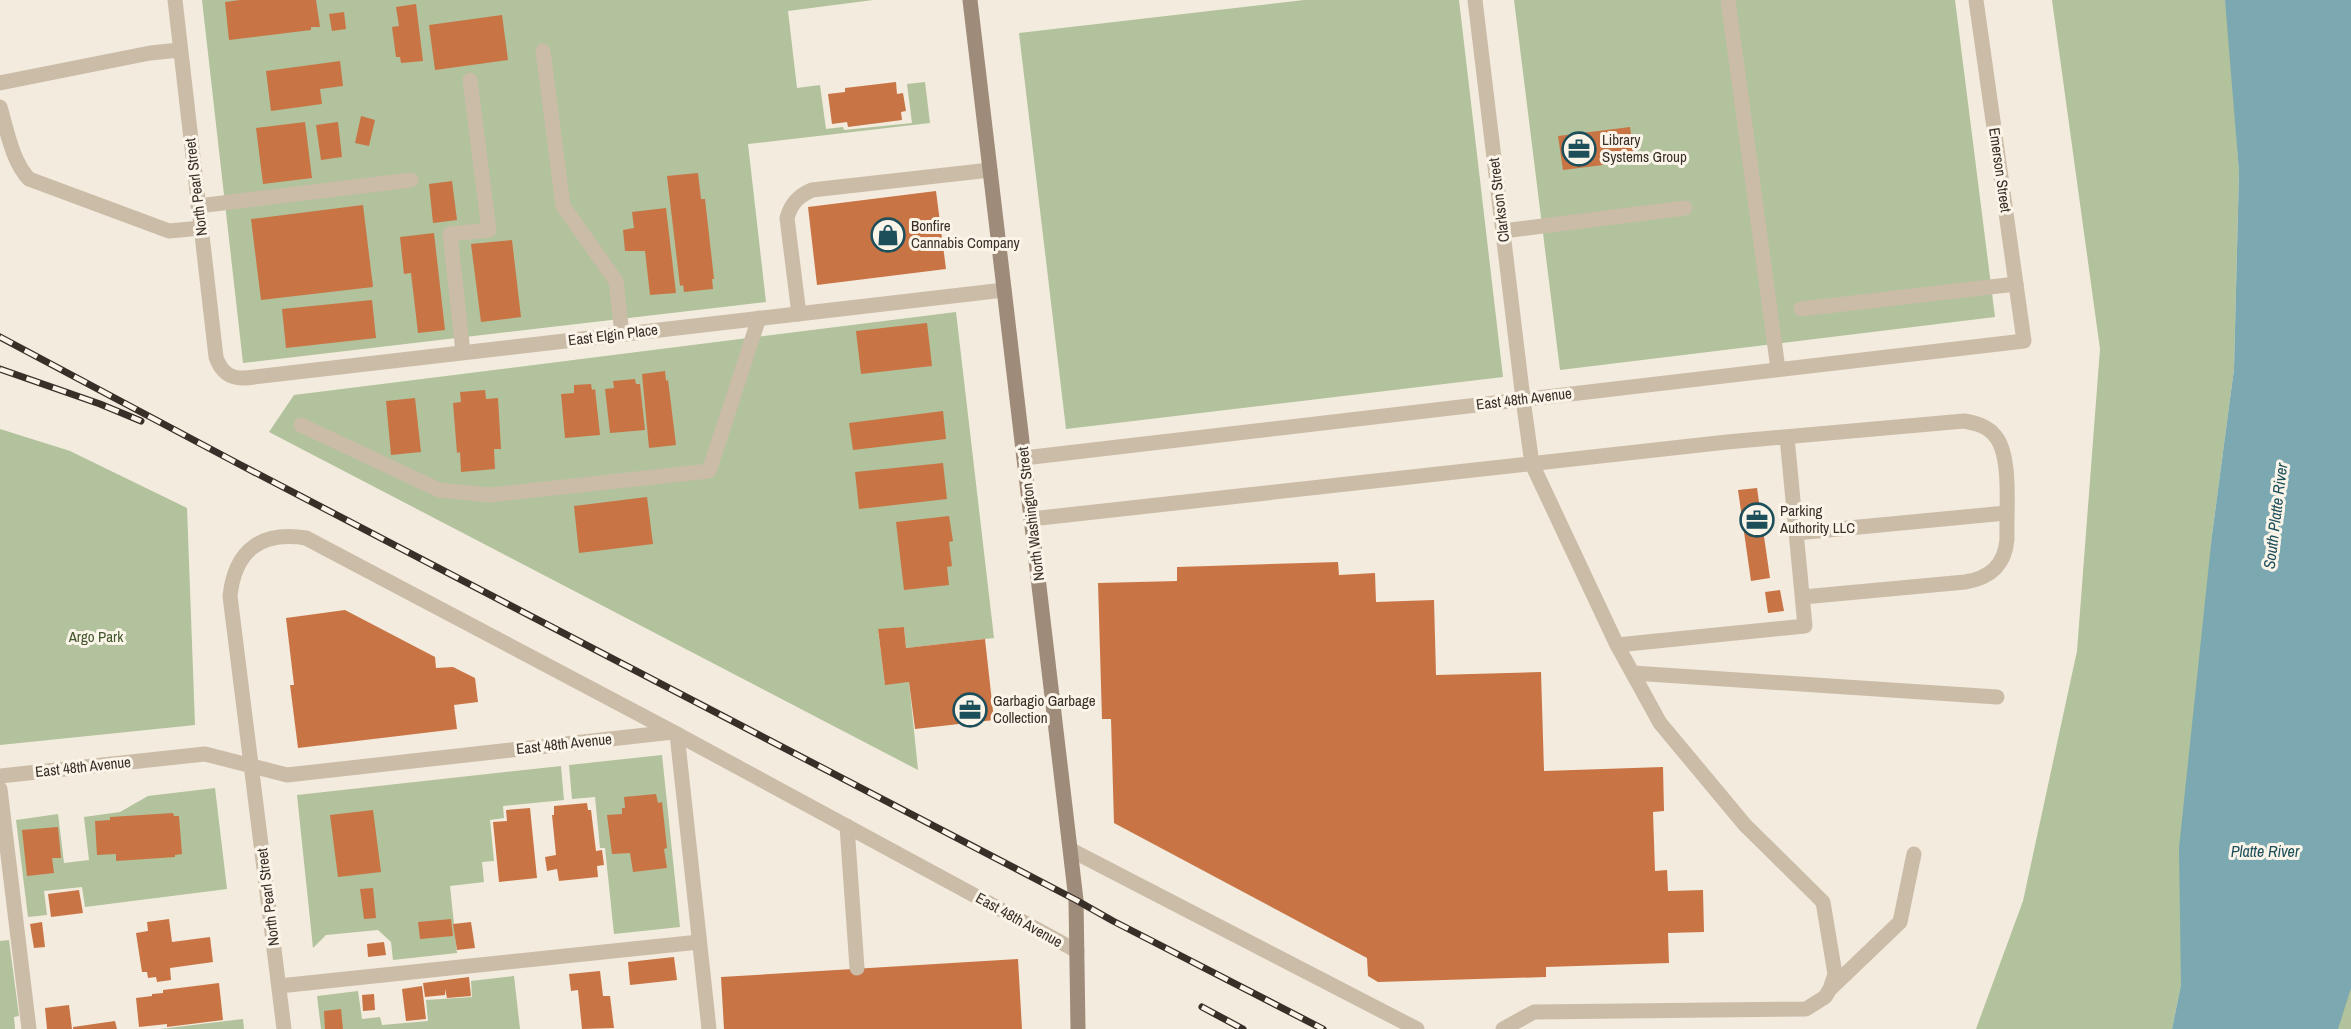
<svg xmlns="http://www.w3.org/2000/svg" width="2351" height="1029" font-family="'Archivo Narrow',sans-serif">
	<style>
		.green { fill: #b1c29c }
		.water { fill: #7ba8b1 }
		.building { fill: #c97445 }
		.lines { fill: none; stroke-linecap: round; stroke-linejoin: round }
		.service { stroke: #cbbca8; stroke-width: 15 }
		.minor { stroke: #cbbca8; stroke-width: 15 }
		.secondary { stroke: #9f8b79; stroke-width: 15 }
		.rail-casing { stroke: #382f28; stroke-width: 7 }
		.rail { stroke: #faf4e9; stroke-width: 4.5; stroke-dasharray: 14; stroke-linecap: butt }
		.labels { text-anchor: middle; stroke-width: 6; stroke-linejoin: round; paint-order: stroke }
		.poi-label { font-size: 15px; fill: #382f28; stroke: #faf4e9; text-anchor: start }
		.street-label { font-size: 15px; fill: #382f28; stroke: #faf4e9 }
		.park-label { font-size: 15px; fill: #42572b; stroke: #faf4e9 }
		.water-label { font-size: 16px; font-style: italic; fill: #1d4f5b; stroke: #faf4e9 }
	</style>
	<rect width="100%" height="100%" fill="#f3ebdd"/>
	<path class="green" d="M202 0H873L788 11 797 88 820 85 826 129 843 127 844 130 912 123 907 84 925 82 930 123 748 144 766 302 243 363Z
		M1304 0H1459L1503 377 1066 429 1019 33Z
		M1514 0H1955L1995 317 1560 370Z
		M2052 0H2225L2228 23 2239 172 2234 369 2212 535 2181 985 2172 1029H1976L2023 901 2077 651 2100 349Z
		M956 312 994 638 906 648 904 627 878 630 885 684 909 682 918 770 269 432 294 395Z
		M0 429 70 451 187 508 195 725 0 745Z
		M662 755 680 927 614 934 605 848H600L595 797 572 799 569 765Z
		M561 766 564 800 503 806 504 818 490 820 494 861 482 862 484 882 450 886 457 953 393 960 391 942 378 930 326 935 313 948 297 795Z
		M215 788 227 889 85 907 82 887 44 891 47 915 28 917 16 820 58 814 64 863 89 860 84 817 120 812 148 796Z
		M9 940 19 1016 14 1017 15 1029H0V941Z
		M2351 971V1029H2335Z
		M514 976 520 1029H321L317 996 358 991 362 1019 380 1017 382 1025 428 1021 426 1000 472 997 471 981Z
		M243 1019 244 1029H160Z"/>
	<path class="water" d="M2225 0H2351V988L2338 1029H2172L2181 985 2179 848 2212 535 2234 369 2239 172Z"/>
	<path class="building" d="M240 0H316L320 27H311V30L229 40 225 2Z
		M416 4 423 61 401 63 400 57H396L392 27 399 26 396 7Z
		M344 12 346 29 332 31 329 14Z
		M502 15 508 60 435 70 429 25Z
		M340 61 343 86 320 89 322 104 271 111 266 71Z
		M896 82 897 94 903 93 906 111 901 112 902 120 848 127 847 122 832 124 828 94 845 92V88Z
		M361 116 375 120 369 146 355 143Z
		M305 122 312 178 263 184 256 128Z
		M338 122 342 157 321 160 316 125Z
		M1630 127 1635 161 1563 170 1558 136Z
		M698 173 701 199H705L714 279H712L713 289 684 292 683 285 680 286 667 176Z
		M452 181 457 220 433 223 429 184Z
		M936 191 946 269 817 285 808 207Z
		M363 205 373 287 261 300 251 219Z
		M666 208 676 293 650 295 645 251H625L623 230 634 228 632 212Z
		M434 233 445 330 418 333 411 273 404 274 400 237Z
		M512 240 521 317 481 322 471 244Z
		M372 300 376 338 286 348 282 309Z
		M927 323 932 366 861 374 856 331Z
		M665 371 666 381 668 380 676 445 649 448 642 374Z
		M635 379 636 384H640L645 430 610 433 605 389 614 388 613 381Z
		M591 384 592 390 595 389 600 435 565 438 561 394 574 393V385Z
		M485 390 486 399 498 398 501 449H494L495 469 461 472 460 452 457 453 453 403 461 402 460 392Z
		M415 398 421 452 391 455 386 401Z
		M943 411 946 439 853 450 849 423Z
		M943 463 947 499 859 509 855 472Z
		M1757 488 1770 578 1751 581 1738 490Z
		M647 497 653 544 579 553 574 506Z
		M949 516 953 541 949 542 952 566 947 567 949 585 904 590 896 522Z
		M1338 562 1339 575 1375 573 1376 602 1434 600 1436 675 1541 672 1544 771 1663 767 1664 811 1653 812 1655 871 1667 870 1668 891 1703 890 1704 932 1668 933 1669 963 1546 967V977L1378 982 1368 976 1367 958 1114 823 1111 719H1102L1098 583 1177 581V567Z
		M1780 590 1784 611 1768 613 1765 592Z
		M345 610 435 657 436 668 453 667 475 678 478 702 454 705 457 729 298 748 290 685H294L286 618Z
		M904 627 906 648 985 639 994 720 915 729 909 682 885 685 878 629Z
		M656 794 658 803 662 802 667 848 664 849 667 868 633 872 630 853 612 854 607 815 622 814V808H625L624 797Z
		M587 803 588 810H591L596 851 602 850 604 865 597 866 598 877 559 881 557 869 547 871 545 857 556 855 552 815H554V806Z
		M530 808 537 878 499 882 493 822 507 821 506 810Z
		M373 810 381 872 338 877 330 815Z
		M173 813 174 816H179L182 854 175 855V857L116 861V854L97 855 95 821 110 820V817Z
		M58 827 61 858H52L54 873 27 876 22 830Z
		M373 888 376 918 364 919 360 889Z
		M79 890 83 913 51 917 48 894Z
		M169 919 172 942 210 937 213 962 170 968 171 980 157 982 156 977 148 978 147 972H142L136 933 148 931 147 922Z
		M451 919 453 936 420 939 418 922Z
		M42 922 45 947 34 948 30 924Z
		M471 922 475 948 457 950 453 924Z
		M384 942 386 955 368 957 367 944Z
		M674 957 677 980 630 985 628 962Z
		M1018 959 1022 1029H724L721 977Z
		M600 971 603 996H610L614 1028 582 1029 578 990 571 991 569 974Z
		M469 977 471 996 447 998 445 989V995L425 997 423 983Z
		M219 983 223 1020 167 1027V1024L139 1027 136 998 152 996V994L163 993V990Z
		M422 986 426 1019 406 1021 402 989Z
		M374 994 375 1010 363 1011 362 995Z
		M69 1005 72 1029H47L45 1008Z
		M341 1009 343 1029H325L324 1011Z
		M115 1021 117 1029H73V1027Z"/>
	<g class="lines">
		<path class="service" d="M1728 0 1778 369
			M543 51 563 206 616 281 622 334
			M0 83 150 53 180 50
			M0 107C7 130 12 161 29 179L169 231 201 228
			M198 206 411 180
			M1503 231 1685 208
			M1801 309 2016 284
			M799 314 787 218C791 204 798 196 812 190L990 170
			M463 352 450 234 489 230 470 80
			M301 425 439 490 490 495 709 471 759 318
			M1031 519 1727 442 1964 421C1976 423 1988 426 1996 437 2012 458 2006 512 2007 539 2005 565 1990 578 1965 582L1803 597
			M1796 533 2006 513
			M1617 645 1805 626 1787 437
			M1633 673 1997 697
			M677 734 709 1029
			M0 789 29 1029
			M847 826 857 968
			M1071 850 1417 1029
			M279 986 699 942
			M1830 989 1900 922 1914 854
			M1503 1029 1534 1012 1806 1009 1825 997 1830 989 1835 974 1823 902 1745 825 1660 723 1617 645 1532 464 1523 399"/>
		<path class="minor" d="M175 0 216 357C221 372 230 379 246 378L1004 290
			M1475 0 1523 399
			M1024 458 2024 341 1976 0
			M0 776 205 754 287 775 673 732
			M284 1029 230 596C235 550 261 531 306 538L673 732 1077 951"/>
		<path class="secondary" d="M970 0 1076 900 1078 1029"/>
		<defs>
			<path id="rail" d="M0 337 235 462 1076 900 1113 921 1323 1029
				M0 369 100 404 141 421
				M1202 1007 1243 1029"/>
		</defs>
		<use href="#rail" class="rail-casing"/>
		<use href="#rail" class="rail"/>
	</g>
	<defs>
		<symbol id="office-ring" viewBox="-11 -11 22 22"><circle r="9.5" fill="#faf4e9" stroke="#1d4f5b" stroke-width="1.5"/><path d="M-6-3h4V-5.5h4V-3h4V5H-6ZM-1-4.5V-3h2v-1.5ZM-6 0V1H6V0Z" fill="#1d4f5b"/></symbol>
		<symbol id="shop-ring" viewBox="-11 -11 22 22"><circle r="9.5" fill="#faf4e9" stroke="#1d4f5b" stroke-width="1.5"/><path d="M-5-2.5h2.3a2.7 3.5 0 0 1 5.4 0H5L5.5 6h-11ZM-1.5-2.5h3a1.5 2.3 0 0 0-3 0Z" fill="#1d4f5b"/></symbol>
	</defs>
	<g fill-rule="evenodd">
		<use href="#office-ring" x="1560" y="130" width="38" height="38"/>
		<use href="#shop-ring" x="869" y="216" width="38" height="38"/>
		<use href="#office-ring" x="1738" y="501" width="38" height="38"/>
		<use href="#office-ring" x="951" y="691" width="38" height="38"/>
	</g>
	<g class="labels">
		<g class="poi-label">
			<text x="1602" y="145">Library<tspan x="1602" dy="17">Systems Group</tspan></text>
			<text x="911" y="231">Bonfire<tspan x="911" dy="17">Cannabis Company</tspan></text>
			<text x="1780" y="516">Parking<tspan x="1780" dy="17">Authority LLC</tspan></text>
			<text x="993" y="706">Garbagio Garbage<tspan x="993" dy="17">Collection</tspan></text>
		</g>
		<g class="street-label">
			<text transform="translate(2000 170) rotate(82)" y="5">Emerson Street</text>
			<text transform="translate(196 187) rotate(-97)" y="5">North Pearl Street</text>
			<text transform="translate(1499 200) rotate(-97)" y="5">Clarkson Street</text>
			<text transform="translate(613 335) rotate(-7)" y="5">East Elgin Place</text>
			<text transform="translate(1524 399) rotate(-7)" y="5">East 48th Avenue</text>
			<text transform="translate(1031 514) rotate(-97)" y="5">North Washington Street</text>
			<text transform="translate(564 744) rotate(-6)" y="5">East 48th Avenue</text>
			<text transform="translate(83 767) rotate(-6)" y="5">East 48th Avenue</text>
			<text transform="translate(268 897) rotate(-97)" y="5">North Pearl Street</text>
			<text transform="translate(1019 920) rotate(29)" y="5">East 48th Avenue</text>
		</g>
		<g class="park-label">
			<text x="96" y="642">Argo Park</text>
		</g>
		<g class="water-label">
			<text transform="translate(2275 516) rotate(-83)" y="6">South Platte River</text>
			<text x="2265" y="857">Platte River</text>
		</g>
	</g>
</svg>
